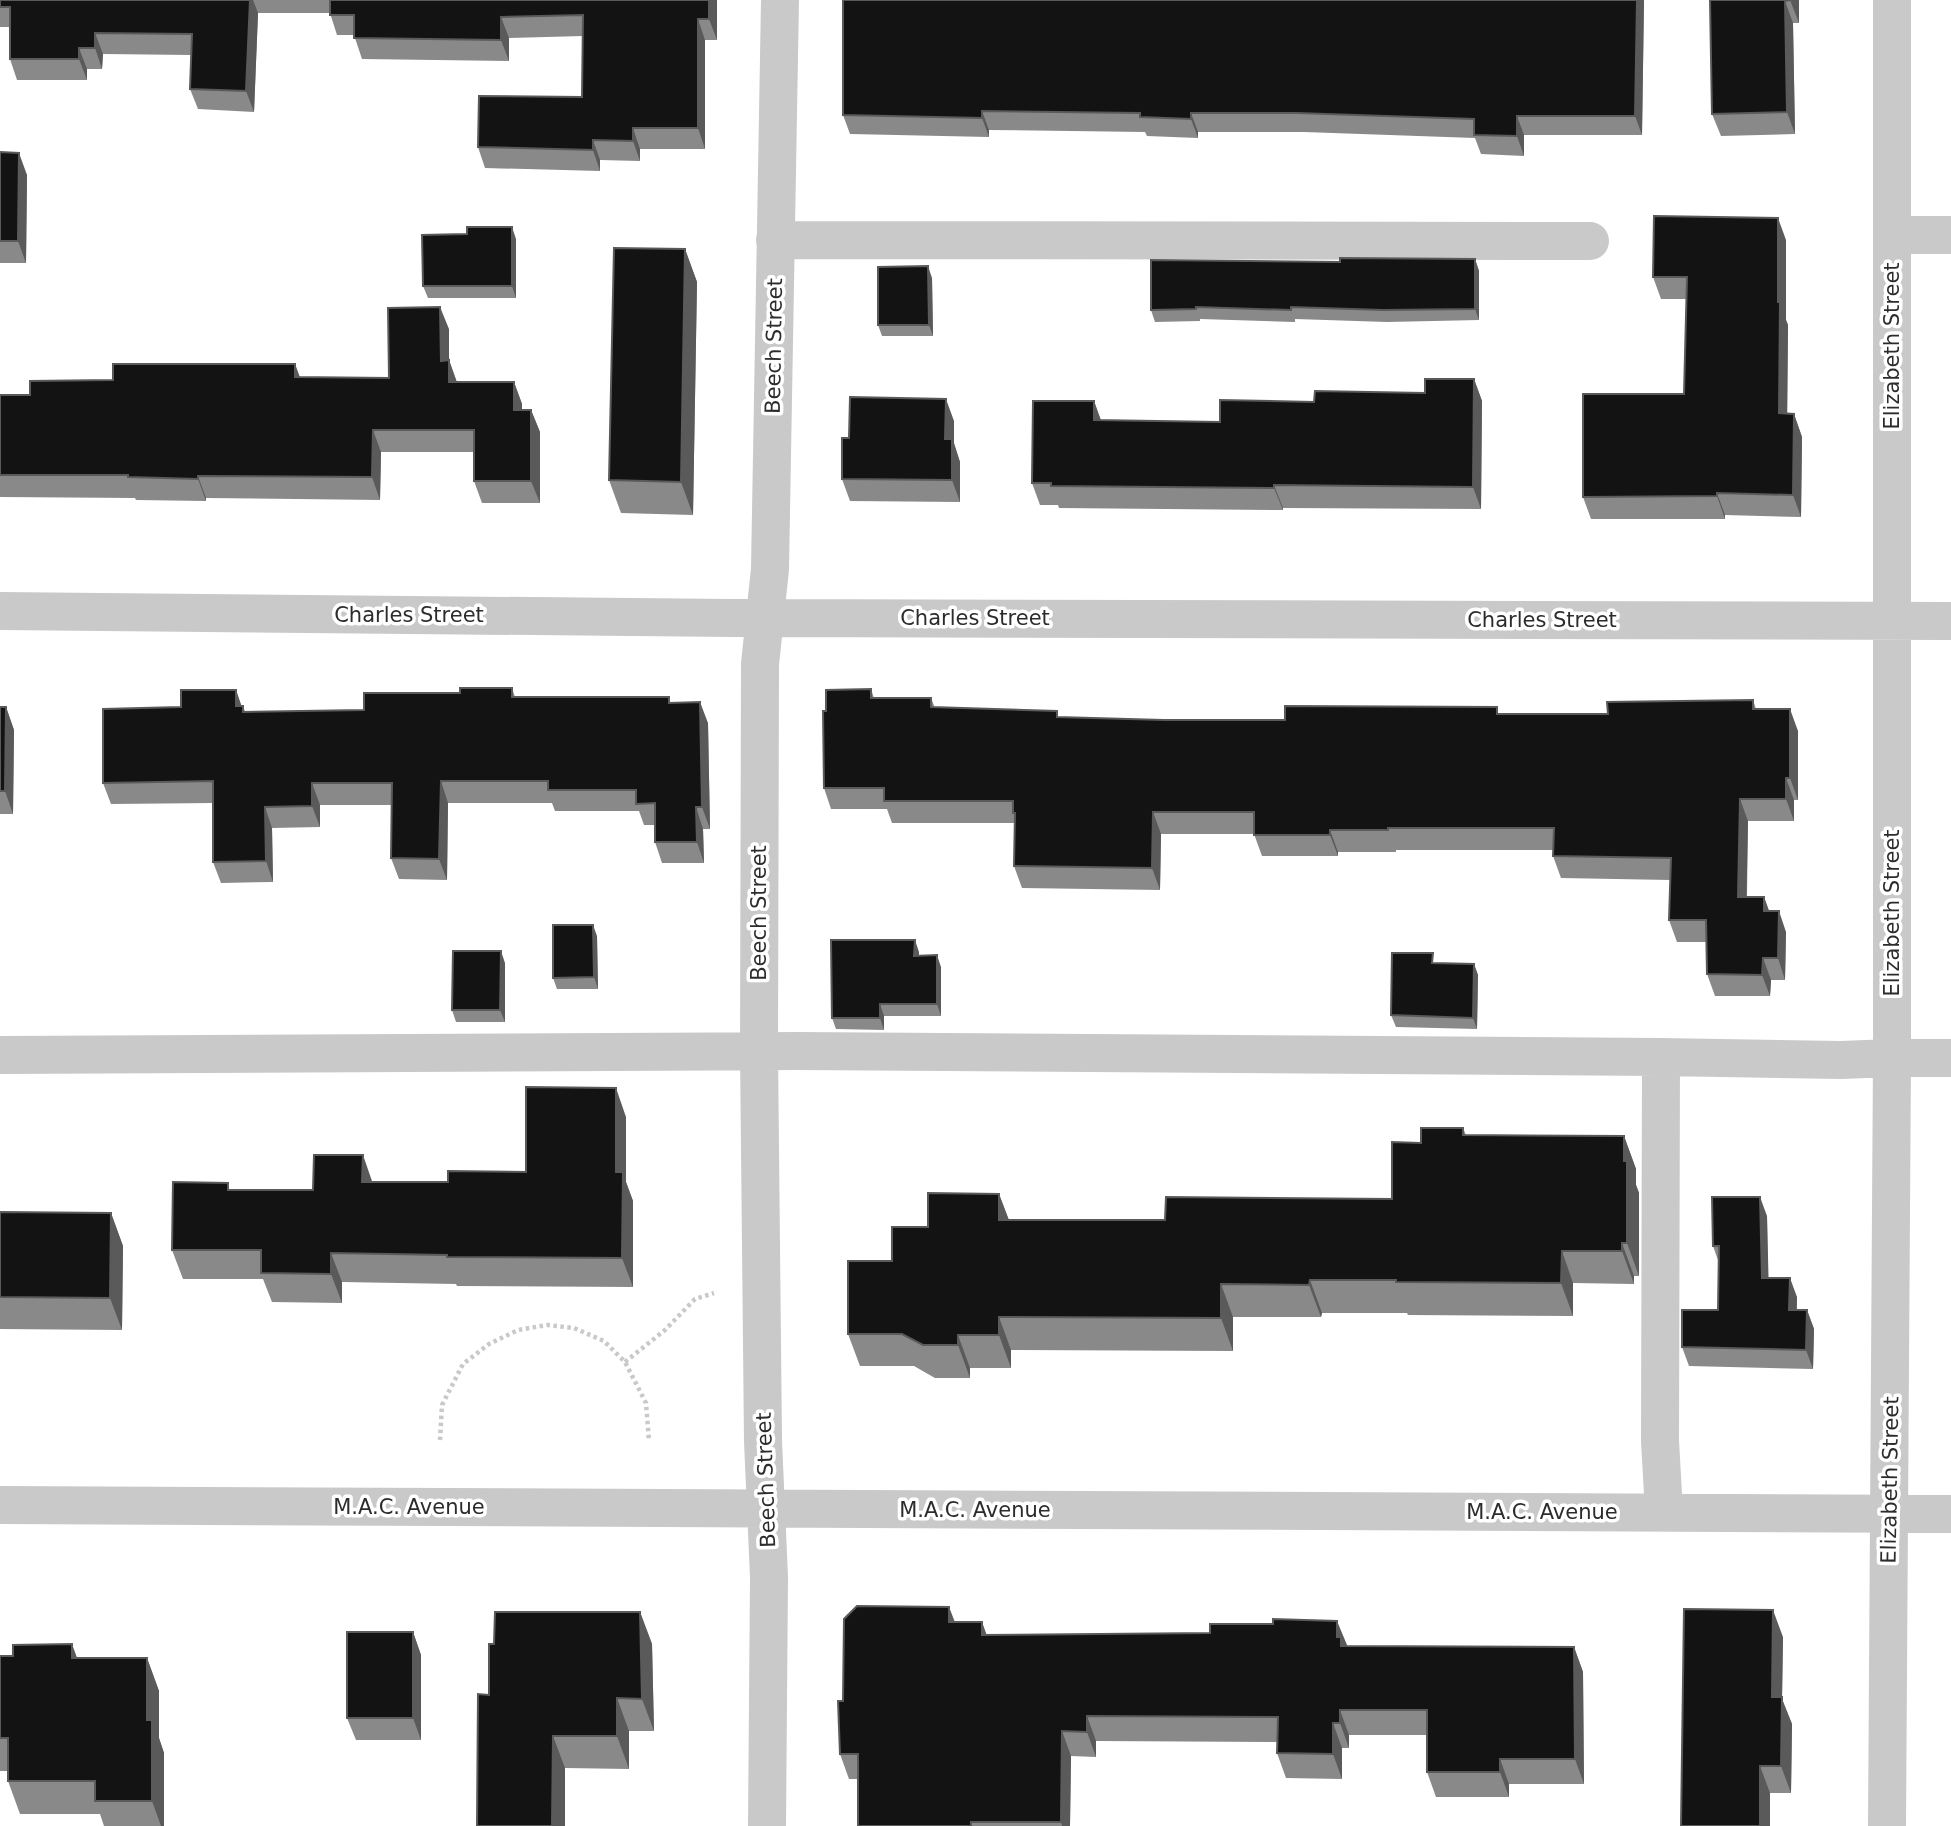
<svg xmlns="http://www.w3.org/2000/svg" width="1951" height="1826" font-family="'DejaVu Sans',sans-serif">
	<style>
		.lines { fill: none; stroke-linecap: round; stroke-linejoin: round }
		.path { stroke: #c9c9c9; stroke-width: 4.5; stroke-dasharray: 3.5 3.5; stroke-linecap: butt }
		.minor { stroke: #c9c9c9; stroke-width: 38 }
		.wall { fill: #898989 }
		.shaded-wall { fill: #5a5a5a }
		.building { fill: #131313; stroke: #5a5a5a; stroke-width: 2 }
		.labels { text-anchor: middle; stroke-width: 7; stroke-linejoin: round; paint-order: stroke }
		.street-label { font-size: 21px; fill: #2c2c2c; stroke: #fff }
	</style>
	<rect width="100%" height="100%" fill="#fff"/>
	<g class="lines">
		<path class="path" d="M625 1362 665 1330 695 1299 714 1293
			M440 1440 442 1405 463 1364 489 1344 518 1330 547 1325 574 1328 604 1341 625 1362 646 1403 649 1441"/>
		<path class="minor" d="M1892 235H1951
			M775 240 1590 241
			M0 611 731 618 1951 621
			M0 1055 796 1051 1661 1057 1841 1060 1892 1058H1951
			M1661 1057 1660 1441 1664 1512
			M0 1505 1951 1514
			M767 1826 769 1577 763 1441 759 1051 760 664 770 569 780 0
			M1887 1826 1892 1058V0"/>
	</g>
	<path class="wall" d="M0 0H717V40H705V149H640V161L600 160V171L485 168 478 147 582 97 583 36 509 38V61L362 59 354 35H337L330 13H258L254 112 198 109 190 89 192 55 103 54 102 69H87V80H17L10 59V27H0Z
		M843 0H1644L1642 135H1524V156L1481 154 1475 138 1304 132H1198V138L1147 136 1145 132 989 130V137L850 134 843 115Z
		M1710 0H1799V23H1793L1795 134 1721 136 1712 114Z
		M0 152 27 175 26 263H0Z
		M516 239V298H428L423 286Z
		M1786 240V320L1788 325 1787 414H1794L1802 437 1801 517 1725 515V519H1591L1583 497 1684 394 1687 299H1661L1653 277Z
		M685 249 697 282 693 515 621 513 609 480Z
		M1475 259 1479 271V320L1387 322 1295 319V322L1200 319V321L1155 322 1151 310 1340 262Z
		M932 278 933 336H882L878 325Z
		M449 329V360L457 382H514L522 404V410H531L540 432V503H482L474 481V452H381L380 500 206 498V501L136 500 135 498 0 497V395H30L113 380 295 364 300 377 389 378Z
		M1474 379 1482 401 1481 509 1283 508V510L1059 508 1058 505H1040L1032 483 1094 401 1101 420 1220 422 1314 402 1425 393Z
		M954 421V444L960 462V502L850 501 842 479 849 438Z
		M512 688 515 697 671 703 708 723 710 829H703L704 863H662L655 842V825H644L639 811H555L552 803H448L447 880 399 879 391 858 392 805H320V827L272 828 273 882 221 883 213 862V803L111 804 103 783 181 707 236 690 241 706 245 712 364 710 460 693Z
		M871 689 874 698H931L935 708 1059 717 1164 720H1285L1500 714H1608L1753 700 1756 709 1798 731V800H1794V821H1748L1747 897H1764L1769 911 1786 932 1785 980H1771L1770 996H1715L1707 974 1706 942H1677L1669 920 1670 880 1561 878 1553 856V850H1396V852H1338V856H1262L1254 834H1161L1160 890 1022 888 1014 866 1015 823H892L887 809H831L824 788 826 711Z
		M0 707H6L14 730 13 814H0Z
		M597 936 598 989H557L553 978Z
		M919 952V956L941 967V1016H884V1030L836 1029 832 1018Z
		M505 963V1022H456L452 1010Z
		M1474 964 1478 975 1477 1029 1396 1027 1391 1015Z
		M626 1117V1182L633 1201V1287L457 1286 456 1284 342 1282V1303L272 1302 263 1279H183L172 1250 230 1190H313L372 1182H448L526 1172Z
		M1463 1128 1466 1135 1624 1136 1636 1169V1185L1639 1193V1276H1634V1284L1573 1283V1316L1408 1315 1407 1313H1322L1321 1317H1233V1351L1011 1350V1368H970V1378H935L914 1366H860L848 1334 892 1261 928 1227 999 1194 1009 1220H1165L1392 1199 1421 1143Z
		M0 1212 111 1213 123 1246 122 1330 0 1329Z
		M1767 1216 1768 1278 1797 1297V1310H1807L1814 1329 1813 1369 1689 1366 1682 1347 1718 1310 1719 1263 1713 1246Z
		M949 1607 955 1622H982L986 1635 1347 1646 1574 1647 1583 1672 1584 1784H1509V1797H1436L1427 1772V1735H1349V1748H1342V1779L1286 1778 1277 1753V1742L1096 1741V1757L1071 1756 1070 1826H858V1779H849L840 1754 843 1701Z
		M640 1612 652 1644 654 1731H629V1769L565 1768V1826H477L494 1644Z
		M413 1632 421 1655V1740H356L347 1718Z
		M1783 1637 1782 1699 1792 1724 1791 1793H1770V1826H1681Z
		M0 1656 77 1658H147L159 1691V1738L164 1753V1826H104L100 1814H20L8 1781V1771H0Z"/>
	<path class="shaded-wall" d="M250 0H253L258 13 254 112 246 91Z
		M709 0H717V40L709 19Z
		M1637 0H1644L1642 135 1635 116Z
		M1790 0H1799V23Z
		M1785 1 1793 23 1795 134 1787 112Z
		M501 17 509 38V61L501 40Z
		M698 19 705 40V149L698 128Z
		M95 33 103 54 102 69 95 48Z
		M79 48 87 69V80L79 59Z
		M982 111 989 130V137L982 118Z
		M1191 113 1198 132V138L1191 119Z
		M1517 116 1524 135V156L1517 136Z
		M633 128 640 149V161L633 141Z
		M593 140 600 160V171L593 150Z
		M19 153 27 175 26 263 18 241Z
		M1778 218 1786 240V320L1788 325 1787 436 1779 413Z
		M512 227 516 239V298L512 286Z
		M685 249 697 282 693 515 681 482Z
		M1475 259 1479 271V320L1475 309Z
		M928 266 932 278 933 336 929 325Z
		M440 307 449 329V367V360L457 383V404L441 361Z
		M295 364 303 387 295 377Z
		M1474 379 1482 401 1481 509 1473 487Z
		M514 382 522 404V432L514 410Z
		M946 399 954 421V443L960 462V502L952 480 945 439Z
		M1094 401 1102 424 1094 420Z
		M531 410 540 432V503L531 481Z
		M1794 414 1802 437 1801 517 1793 495Z
		M373 430 381 452 380 500 372 477Z
		M198 476 206 498V501L198 479Z
		M1274 485 1283 508V510L1274 488Z
		M1717 493 1725 515V519L1717 496Z
		M236 690 243 710V706L250 727 236 706Z
		M700 702 708 723 710 829 702 807Z
		M6 707 14 730 13 814 5 791Z
		M1790 709 1798 731V800L1790 778Z
		M1786 778 1794 800V821L1786 799Z
		M441 781 448 803 447 880 439 859Z
		M312 783 320 805V827L312 806Z
		M1740 799 1748 821 1746 919 1738 897Z
		M265 807 272 828 273 882 266 861Z
		M696 807 703 829 704 863 697 842Z
		M1153 812 1161 834 1160 890 1152 868Z
		M1330 830 1338 852V856L1330 835Z
		M1764 897 1772 919 1764 911Z
		M1779 911 1786 932 1785 980 1778 958Z
		M593 925 597 936 598 989 594 977Z
		M915 940 919 952 918 967 914 956Z
		M501 951 505 963V1022L500 1010Z
		M937 955 941 967V1016L937 1004Z
		M1763 958 1771 980 1770 996 1762 975Z
		M1474 964 1478 975 1477 1029 1473 1018Z
		M880 1004 884 1016V1030L880 1018Z
		M616 1088 626 1117V1182L633 1201V1287L622 1258 616 1172Z
		M1624 1136 1636 1169V1185L1639 1193V1276L1627 1243Z
		M363 1155 373 1184 362 1182Z
		M999 1194 1011 1226 999 1220Z
		M1760 1197 1767 1216 1769 1297 1762 1278Z
		M111 1213 123 1246 122 1330 110 1298Z
		M1622 1243 1634 1276V1284L1622 1251Z
		M1562 1251 1573 1283V1316L1561 1283Z
		M331 1253 342 1282V1303L331 1274Z
		M1790 1278 1797 1297 1796 1329 1789 1310Z
		M1310 1280 1322 1313 1321 1317 1309 1285Z
		M1221 1284 1233 1317V1351L1221 1318Z
		M1807 1310 1814 1329 1813 1369 1806 1350Z
		M999 1317 1011 1350V1368L999 1335Z
		M958 1335 970 1368V1378L958 1345Z
		M949 1607 958 1632 949 1622Z
		M1773 1610 1783 1637 1782 1699 1792 1724 1791 1793 1781 1766 1772 1697Z
		M640 1612 652 1644 654 1731 642 1699Z
		M1337 1621 1347 1645V1653L1350 1671 1337 1637Z
		M982 1622 991 1647 982 1635Z
		M413 1632 421 1655V1740L413 1718Z
		M72 1644 84 1677 72 1658Z
		M1574 1647 1583 1672 1584 1784 1575 1759Z
		M147 1658 159 1691V1738L164 1753V1826H161L152 1801 147 1720Z
		M617 1698 629 1731V1769L617 1736Z
		M1340 1710 1349 1735V1748L1340 1723Z
		M1087 1716 1096 1741V1757L1087 1732Z
		M1333 1723 1342 1748V1779L1333 1754Z
		M1062 1731 1071 1756 1070 1826H1062L1061 1822Z
		M553 1736 565 1768V1826H552Z
		M1500 1759 1509 1784V1797L1500 1772Z
		M1760 1766 1770 1793V1826H1760Z"/>
	<path class="building" d="M0 0H250L246 91 190 89 192 34 95 33V48H79V59H10V7H0Z
		M330 0H709V19H698V128H633V141L593 140V150L478 147 479 96 582 97 583 15 501 17V40L354 38V15H330Z
		M843 0H1637L1635 116H1517V136L1474 135V119L1297 113H1191V119L1140 117V113L982 111V118L843 115Z
		M1710 0H1790L1785 1 1787 112 1712 114Z
		M0 152 19 153 18 241H0Z
		M1654 216 1778 218V302H1780L1779 413 1794 414 1793 495 1717 493V496L1583 497V394H1684L1687 277H1653Z
		M467 227H512V286H423L422 235 467 234Z
		M614 248 685 249 681 482 609 480Z
		M1340 258 1475 259V309L1383 310 1291 307V310L1196 307V309L1151 310V260L1340 262Z
		M928 266 929 325H878V267Z
		M440 307 441 361 449 360V382H514V410H531V481H474V430H373L372 477 198 476V479L128 477V475H0V395H30V381L113 380V364H295V377L389 378 388 308Z
		M1425 379H1474L1473 487 1274 485V488L1051 486V483H1032L1033 401H1094V420L1220 422V400L1314 402 1315 391 1425 393Z
		M850 397 946 399 945 439H952V480L842 479V438H849Z
		M460 688H512V697H669V703L700 702 702 807H696L697 842H655V803L636 804V790H548V781H441L439 859 391 858 392 783H312V806L265 807 266 861 213 862V781L103 783V709L181 707V690H236V706H243V712L364 710V693H460Z
		M871 689V698H931V707L1057 711V717L1164 720H1285V706L1497 707V714H1608L1607 702 1753 700V709H1790V778H1786V799H1740L1738 897H1764V911H1779L1778 958H1763L1762 975 1707 974 1706 920H1669L1671 858 1553 856 1554 828H1388V830H1330V835H1254V812H1153L1152 868 1014 866 1015 813H1013V801H884V788H824L823 711H826V690Z
		M0 707H6L5 791H0Z
		M553 925H593L594 977 553 978Z
		M831 940H915L914 956 937 955V1004H880V1018H832Z
		M453 951H501L500 1010H452Z
		M1392 953H1433L1432 963 1474 964 1473 1018 1391 1015Z
		M526 1087 616 1088V1172H623L622 1258 447 1257V1255L331 1253V1274L261 1273V1250H172L173 1182 228 1183V1190H313L314 1155H363L362 1182H448V1171L526 1172Z
		M1421 1128H1463V1135L1624 1136V1161H1627V1243H1622V1251H1562L1561 1283 1396 1282V1280H1310L1309 1285 1221 1284V1318L999 1317V1335H958V1345H923L902 1334H848V1261H892V1227H928V1193L999 1194V1220H1165L1166 1197 1392 1199V1142L1421 1143Z
		M1712 1197H1760L1762 1278H1790L1789 1310H1807L1806 1350 1682 1347V1310H1718L1719 1246H1713Z
		M0 1212 111 1213 110 1298 0 1297Z
		M857 1606 949 1607V1622H982V1635L1210 1633V1624H1273V1619L1337 1621V1637H1341V1646L1574 1647 1575 1759H1500V1772H1427V1710H1340V1723H1333V1754L1277 1753 1278 1717 1087 1716V1732L1062 1731 1061 1822H971V1826H858V1754H840L838 1701H843L844 1619Z
		M1684 1609 1773 1610 1772 1697H1782L1781 1766H1760V1826H1681Z
		M495 1612H640L642 1699 617 1698V1736H553L552 1826H477L478 1694 489 1695V1644H494Z
		M347 1632H413V1718H347Z
		M72 1644V1658H147V1720H152V1801H95V1781H8V1738H0V1656H13V1645Z"/>
	<g class="labels">
		<g class="street-label">
			<text transform="translate(774 346) rotate(-89)" y="7">Beech Street</text>
			<text transform="translate(1892 346) rotate(-90)" y="7">Elizabeth Street</text>
			<text x="409" y="622">Charles Street</text>
			<text x="975" y="625">Charles Street</text>
			<text x="1542" y="627">Charles Street</text>
			<text transform="translate(759 913) rotate(-90)" y="7">Beech Street</text>
			<text transform="translate(1892 913) rotate(-90)" y="7">Elizabeth Street</text>
			<text transform="translate(766 1480) rotate(-92)" y="7">Beech Street</text>
			<text transform="translate(1890 1480) rotate(-89)" y="7">Elizabeth Street</text>
			<text x="409" y="1514">M.A.C. Avenue</text>
			<text x="975" y="1517">M.A.C. Avenue</text>
			<text x="1542" y="1519">M.A.C. Avenue</text>
		</g>
	</g>
</svg>
